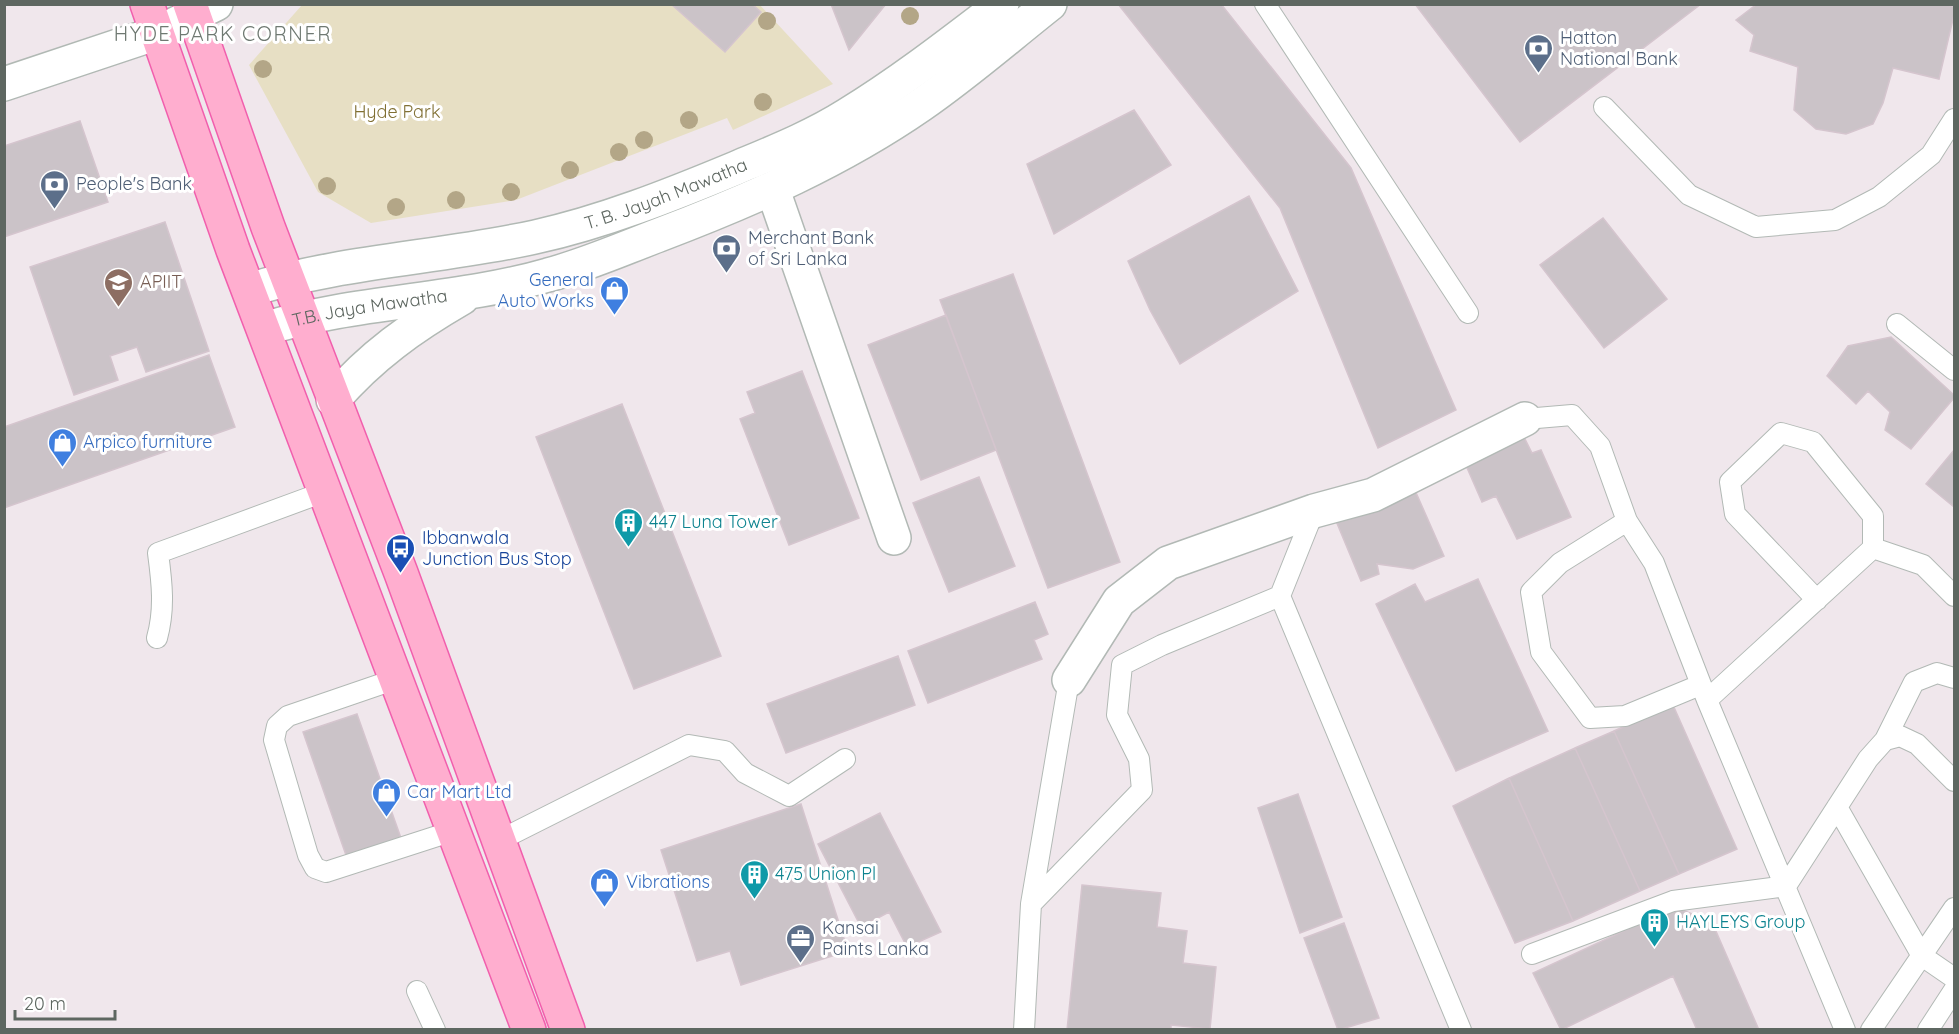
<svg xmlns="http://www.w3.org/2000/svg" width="1959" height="1034" font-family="Quicksand,sans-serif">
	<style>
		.green { fill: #e7dfc4 }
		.building { fill: #cbc3c8; stroke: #d5c5ce; stroke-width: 1.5 }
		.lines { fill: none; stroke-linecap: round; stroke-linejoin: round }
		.lane-casing { stroke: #b2b9b5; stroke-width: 22 }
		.street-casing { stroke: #b2b9b5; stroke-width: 36 }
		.secondary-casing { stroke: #b1b9b4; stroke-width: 36 }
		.primary-casing { stroke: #f15fad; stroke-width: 36 }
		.lane { stroke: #fff; stroke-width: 20 }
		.street { stroke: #fff; stroke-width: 33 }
		.secondary { stroke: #fff; stroke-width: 33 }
		.primary { stroke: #ffaecf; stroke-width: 33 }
		.tree { fill: #b3a687 }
		.labels { text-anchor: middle; stroke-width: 6; stroke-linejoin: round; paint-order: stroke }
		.service-label { font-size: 18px; fill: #4e5e75; stroke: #fff; text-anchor: start }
		.park-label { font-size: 18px; fill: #817034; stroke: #fff }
		.street-label { font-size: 18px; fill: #5e6761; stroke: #fff }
		.shop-label { font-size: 18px; fill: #366cbe; stroke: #fff; text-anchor: start }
		.education-label { font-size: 18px; fill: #785e54; stroke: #fff; text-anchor: start }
		.culture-label { font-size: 18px; fill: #0d838f; stroke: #fff; text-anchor: start }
		.transit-label { font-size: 18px; fill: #164399; stroke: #fff; text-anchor: start }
		.neighbourhood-label { font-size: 20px; letter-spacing: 1.5px; fill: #6f7972; stroke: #fff }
	</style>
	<rect width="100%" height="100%" fill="#f0e7ec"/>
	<path class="green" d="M759 4 833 84 733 130 727 118 516 200 371 223 318 192 249 65 302 5Z"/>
	<path class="building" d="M671 4H752L761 12 725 52Z
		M831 4H886L849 50Z
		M1118 4H1221L1351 168 1456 410 1378 448 1280 208Z
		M1415 4H1701L1520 142Z
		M1757 4H1946L1954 7V15L1939 79 1893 68 1883 103 1873 124 1846 134 1816 129 1794 110 1798 67 1750 51 1754 35 1736 20Z
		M1134 110 1171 165 1054 234 1027 164Z
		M80 121 108 202 4 237V146Z
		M1249 196 1298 291 1180 364 1150 310 1128 261Z
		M1603 218 1667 299 1604 348 1540 265Z
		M165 222 209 351 146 372 137 347 110 356 118 380 74 395 30 267Z
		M1013 274 1120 562 1048 588 940 300Z
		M946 315 996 450 921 480 868 345Z
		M1891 337 1954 395V398L1911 449 1885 430 1890 412 1868 391 1856 404 1827 376 1848 346Z
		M209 355 235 427 4 508V427Z
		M802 371 859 518 789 545 740 419 755 413 747 392Z
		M622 404 721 656 634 689 536 437Z
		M1524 437 1532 453 1541 450 1571 517 1517 539 1496 496 1482 502 1464 461Z
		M1954 450V507L1926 484Z
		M979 477 1015 566 949 592 913 503Z
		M1414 488 1444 556 1413 569 1377 564 1379 574 1361 581 1336 521Z
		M1478 579 1548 731 1456 771 1376 604 1415 584 1425 602Z
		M1035 602 1048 634 1034 640 1042 659 928 703 908 651Z
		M898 656 915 705 786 753 767 704Z
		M1673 705 1737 849 1679 874 1614 731Z
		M357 714 401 838 347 858 303 732Z
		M1614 731 1679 874 1640 891 1575 748Z
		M1575 748 1640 891 1573 921 1509 778Z
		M1509 778 1573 921 1515 943 1453 806Z
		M1298 794 1342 917 1300 933 1258 808Z
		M801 804 848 951 741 985 730 951 697 961 661 850Z
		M880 813 941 932 907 947 889 912 861 927 818 844Z
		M1082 885 1161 893 1157 927 1187 931 1183 963 1216 967 1210 1029 1171 1025V1030H1067Z
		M1675 907 1712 922 1759 1030H1697L1673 976 1561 1030 1533 973Z
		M1344 923 1379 1018 1338 1030 1304 938Z"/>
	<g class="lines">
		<defs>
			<path id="lane" d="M1265 4 1468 313
				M1604 107 1689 195 1756 227 1835 220 1879 197 1931 155 1954 119
				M1897 324 1954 370
				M1525 419 1572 415 1600 446 1627 521 1654 563 1707 700 1845 1030
				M1627 521 1560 563 1531 592 1541 652 1590 718 1625 716 1700 685
				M1873 548 1923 565 1954 596
				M1280 596 1461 1030
				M157 638C165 609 162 583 158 553L324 492
				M396 679 288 716 277 726 274 740 308 855 315 868 326 872 456 830
				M1707 700 1873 548V516L1813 442 1781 433 1730 482 1735 514 1817 600
				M1885 740 1914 682 1937 673 1954 678
				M1837 807 1922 956 1954 978
				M498 841 689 745 725 751 745 773 789 796 845 759
				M1031 904 1142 790 1139 759 1117 715 1122 665 1162 645 1280 596 1314 511
				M1532 954 1673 901 1786 886 1868 759 1885 740 1900 736 1917 744 1954 781
				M417 991 435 1030
				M1024 1030 1031 904 1069 680
				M1871 1030 1954 908
				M1928 1030 1954 990"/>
			<path id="street" d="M773 190 894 538
				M1069 680 1119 601 1168 563 1314 511 1373 495 1525 419"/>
			<g id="secondary">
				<path d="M4 84 157 33 216 4"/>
				<path id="s1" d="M249 290C341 261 440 258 535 237 603 222 671 195 736 168 774 152 812 137 847 115 901 82 951 43 1002 4"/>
				<path id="s2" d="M264 329C356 300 455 302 548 275 586 265 622 249 659 235 751 200 840 161 921 105 966 74 1007 38 1050 4"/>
				<path d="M333 400C371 356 412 327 462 298"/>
			</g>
			<path id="primary" d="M147 4 233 250 529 1030
				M190 4 268 227 401 573 568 1030"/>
		</defs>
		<use href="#lane" class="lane-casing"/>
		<use href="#street" class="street-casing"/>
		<use href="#secondary" class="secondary-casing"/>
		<use href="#primary" class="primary-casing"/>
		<use href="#lane" class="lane"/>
		<use href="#street" class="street"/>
		<use href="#secondary" class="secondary"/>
		<use href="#primary" class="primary"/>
	</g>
	<g class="tree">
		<circle cx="910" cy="16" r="9"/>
		<circle cx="767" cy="21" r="9"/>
		<circle cx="263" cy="69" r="9"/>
		<circle cx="763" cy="102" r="9"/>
		<circle cx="689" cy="120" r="9"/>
		<circle cx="644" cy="140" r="9"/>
		<circle cx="619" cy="152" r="9"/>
		<circle cx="570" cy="170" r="9"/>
		<circle cx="327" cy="186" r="9"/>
		<circle cx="511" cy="192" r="9"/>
		<circle cx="456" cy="200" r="9"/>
		<circle cx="396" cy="207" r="9"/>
	</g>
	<defs>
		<symbol id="bank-pin" viewBox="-11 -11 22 30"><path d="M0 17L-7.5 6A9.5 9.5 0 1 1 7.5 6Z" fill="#5c6f8a" stroke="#fff"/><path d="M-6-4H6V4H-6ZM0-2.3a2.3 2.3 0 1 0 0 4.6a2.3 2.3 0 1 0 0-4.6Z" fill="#fff"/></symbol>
		<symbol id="university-pin" viewBox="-11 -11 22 30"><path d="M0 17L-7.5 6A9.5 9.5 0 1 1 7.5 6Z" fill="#8d6e63" stroke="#fff"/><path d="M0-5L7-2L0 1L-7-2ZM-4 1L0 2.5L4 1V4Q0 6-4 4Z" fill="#fff"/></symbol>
		<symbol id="shop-pin" viewBox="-11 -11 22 30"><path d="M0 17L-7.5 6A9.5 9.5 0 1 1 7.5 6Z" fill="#3f7fe0" stroke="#fff"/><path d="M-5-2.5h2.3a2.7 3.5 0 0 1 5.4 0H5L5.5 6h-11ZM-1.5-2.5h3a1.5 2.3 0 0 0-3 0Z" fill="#fff"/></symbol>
		<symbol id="building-pin" viewBox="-11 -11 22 30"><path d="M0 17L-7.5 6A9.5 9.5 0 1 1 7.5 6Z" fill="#0f9aa8" stroke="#fff"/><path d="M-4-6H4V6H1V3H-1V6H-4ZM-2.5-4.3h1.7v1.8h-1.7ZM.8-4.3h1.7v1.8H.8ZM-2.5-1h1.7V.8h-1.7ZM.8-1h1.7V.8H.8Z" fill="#fff"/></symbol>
		<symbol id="bus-pin" viewBox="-11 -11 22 30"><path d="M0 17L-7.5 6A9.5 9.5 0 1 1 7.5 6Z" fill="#1a4fb4" stroke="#fff"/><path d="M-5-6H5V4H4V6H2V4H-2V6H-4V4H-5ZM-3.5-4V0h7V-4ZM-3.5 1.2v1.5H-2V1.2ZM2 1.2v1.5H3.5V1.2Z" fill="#fff"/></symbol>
		<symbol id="office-pin" viewBox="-11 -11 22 30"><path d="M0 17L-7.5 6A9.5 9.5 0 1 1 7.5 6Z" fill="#5c6f8a" stroke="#fff"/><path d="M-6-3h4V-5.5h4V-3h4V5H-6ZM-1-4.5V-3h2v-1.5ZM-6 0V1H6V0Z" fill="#fff"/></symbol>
	</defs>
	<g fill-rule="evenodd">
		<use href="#bank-pin" x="1522" y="32" width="33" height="45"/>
		<use href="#bank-pin" x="38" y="168" width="33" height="45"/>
		<use href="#bank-pin" x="710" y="232" width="33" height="45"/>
		<use href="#university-pin" x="102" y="266" width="33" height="45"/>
		<use href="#shop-pin" x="598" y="274" width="33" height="45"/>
		<use href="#shop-pin" x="46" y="426" width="33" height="45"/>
		<use href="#building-pin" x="612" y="506" width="33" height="45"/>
		<use href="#bus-pin" x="384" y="532" width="33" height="45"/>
		<use href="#shop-pin" x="370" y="776" width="33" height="45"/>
		<use href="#building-pin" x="738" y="858" width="33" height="45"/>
		<use href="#shop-pin" x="588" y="866" width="33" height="45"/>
		<use href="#building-pin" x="1638" y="906" width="33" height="45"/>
		<use href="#office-pin" x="784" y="922" width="33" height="45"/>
	</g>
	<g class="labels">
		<g class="service-label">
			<text x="1560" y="44">Hatton<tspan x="1560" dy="21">National Bank</tspan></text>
			<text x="76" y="190">People's Bank</text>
			<text x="748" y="244">Merchant Bank<tspan x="748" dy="21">of Sri Lanka</tspan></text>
			<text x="822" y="934">Kansai<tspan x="822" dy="21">Paints Lanka</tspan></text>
		</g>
		<g class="park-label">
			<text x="397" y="118">Hyde Park</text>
		</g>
		<g class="street-label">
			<text dy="6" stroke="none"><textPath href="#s1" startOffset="429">T. B. Jayah Mawatha</textPath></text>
			<text dy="6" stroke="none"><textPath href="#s2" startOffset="108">T.B. Jaya Mawatha</textPath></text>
		</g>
		<g class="shop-label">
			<text x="594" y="286" text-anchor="end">General<tspan x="594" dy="21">Auto Works</tspan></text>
			<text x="83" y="448">Arpico furniture</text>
			<text x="407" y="798">Car Mart Ltd</text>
			<text x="626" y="888">Vibrations</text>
		</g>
		<g class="education-label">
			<text x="140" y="288">APIIT</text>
		</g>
		<g class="culture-label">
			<text x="649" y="528">447 Luna Tower</text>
			<text x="775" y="880">475 Union Pl</text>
			<text x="1676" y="928">HAYLEYS Group</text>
		</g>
		<g class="transit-label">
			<text x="422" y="544">Ibbanwala<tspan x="422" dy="21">Junction Bus Stop</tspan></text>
		</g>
		<g class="neighbourhood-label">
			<text x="223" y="41">HYDE PARK CORNER</text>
		</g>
	</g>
	<rect width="1959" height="1034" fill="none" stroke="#5e6761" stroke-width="12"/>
	<path d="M15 1010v9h100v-9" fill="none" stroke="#5e6761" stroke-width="3"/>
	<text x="24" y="1010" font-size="18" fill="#5e6761" stroke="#ffffff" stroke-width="4.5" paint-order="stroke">20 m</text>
</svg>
